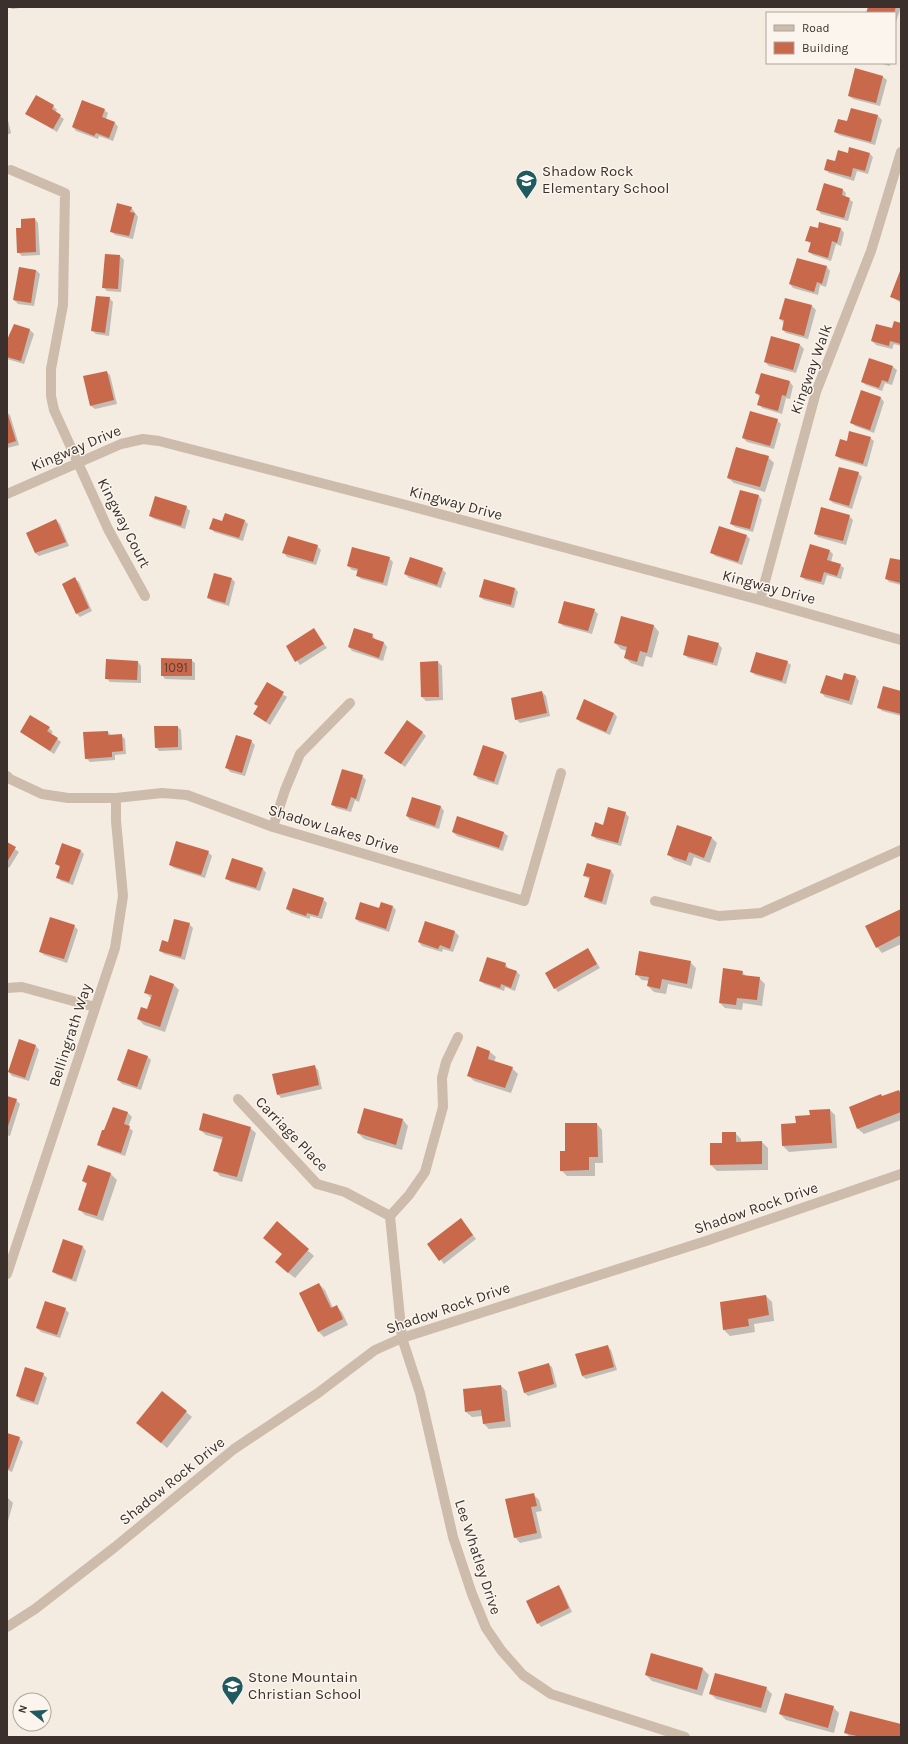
<svg xmlns="http://www.w3.org/2000/svg" width="908" height="1744" font-family="Karla,sans-serif">
	<style>
		.shadow { fill: #0003 }
		.building { fill: #c8694b }
		.lines { fill: none; stroke-linecap: round; stroke-linejoin: round }
		.minor { stroke: #cdbbac; stroke-width: 10 }
		.labels { text-anchor: middle; stroke-width: 3; stroke-linejoin: round; paint-order: stroke }
		.number-label { font-size: 13px; fill: #5e3e33 }
		.poi-label { font-size: 15px; fill: #3b302b; stroke: #fbf5ee; text-anchor: start }
		.street-label { font-size: 15px; fill: #3b302b; stroke: #fbf5ee }
	</style>
	<rect width="100%" height="100%" fill="#f4ebe1"/>
	<path class="shadow" d="M9 7H28L12 9Z
		M869 7H901L895 25V13H867Z
		M878 63H890V66Z
		M856 70 883 77 887 80 880 106 853 99 849 96Z
		M53 106 57 110 55 113 64 119 57 132 26 114Z
		M851 109 878 116 882 120 875 145 839 135 835 132 847 123Z
		M104 110 108 113 106 119 115 123 118 127 113 141 99 136 98 139 76 131 73 127Z
		M7 116 11 133 7 135Z
		M848 154H870L873 157 868 174 857 171 854 181 829 173 825 169Z
		M843 190 846 193 845 197 853 202 848 221 821 214 818 210Z
		M131 207 138 217 133 239 115 235 111 231Z
		M35 219 38 223 40 255 22 256 18 252 22 229Z
		M841 229 844 233 841 246 836 244 831 261 813 255 809 252 811 244 806 240 819 230Z
		M120 256 124 260 121 292 107 291 103 287Z
		M827 267 830 271 826 287 820 285 818 295 793 288 790 284Z
		M36 270 40 274 34 306 18 304 14 300Z
		M901 273V303L892 297Z
		M109 298 113 302 109 336 96 334 93 331Z
		M786 299 812 306 816 310 808 339 786 333 783 330 784 323 780 319Z
		M901 324V346L894 344 892 349 876 345 872 341Z
		M15 326 30 330 34 334 24 364 7 359V343L10 333 13 334Z
		M772 337 800 345 804 349 796 373 769 366 765 362Z
		M870 359 893 367 897 370 892 385 885 383 882 391 866 385 862 382Z
		M106 372 110 375 117 404 95 409 91 406Z
		M761 374 790 382 793 386 790 399 786 398 782 414 762 408 759 404 760 397 756 393Z
		M862 392 881 398 884 402 874 433 855 426 851 422Z
		M7 412 10 415 19 445 7 448Z
		M777 420 781 424 774 449 747 442 743 438Z
		M870 438 874 441 867 467 840 459 837 456 847 442Z
		M768 457 774 463 765 492 734 483 728 478Z
		M858 473 862 477 852 509 833 503 830 500Z
		M740 491 759 496 762 500 753 532 735 527 731 524Z
		M186 507 190 511 185 529 154 519 150 516Z
		M849 516 853 520 846 545 818 537 815 534Z
		M56 520 60 524 69 546 39 556 35 553Z
		M245 521 248 524 243 541 214 532 211 528 223 522Z
		M747 536 750 539 742 565 715 556 712 552Z
		M317 546 321 550 316 565 287 557 284 553Z
		M830 551 833 554 831 562 840 565 844 568 841 579 827 575 824 585 805 580 801 576Z
		M389 558 393 562 387 586 361 579 357 575 358 571 352 570 348 566Z
		M901 561V585L889 582 886 578Z
		M442 569 446 573 441 588 409 578 405 574Z
		M75 579 79 582 92 611 80 617 76 613Z
		M232 579 235 582 229 606 212 601 208 597Z
		M515 588 518 592 514 608 484 600 480 597Z
		M594 610 598 614 592 634 563 626 559 622Z
		M622 617 654 626 659 632 652 658 646 656 643 667 631 663 625 658 627 651 621 649 615 643Z
		M314 630 327 648 300 665 287 647Z
		M372 635 376 640 384 643 387 647 383 661 352 651 349 647Z
		M718 644 722 648 717 666 688 658 684 654Z
		M191 660 195 663V680L165 679 162 675Z
		M138 662 141 666V683L110 682 106 678Z
		M438 662 442 666 443 700 426 701 422 697 421 663Z
		M787 662 791 665 786 684 755 675 752 672Z
		M856 677 859 681 852 705 825 697 822 693 843 681Z
		M267 684 287 697 270 725 254 714 259 707 255 704Z
		M542 692 546 696 550 716 520 723 516 719Z
		M901 692V716L882 711 878 707Z
		M614 713 617 717 610 735 580 722 577 718Z
		M178 727 181 730 182 750 159 751 156 747Z
		M49 728 53 732 51 734 61 742 54 754 21 732Z
		M108 732 112 736 121 735 125 739 126 754 115 755V760L90 762 86 758Z
		M422 732 426 736 405 767 386 753Z
		M251 741 255 745 245 776 230 772 227 768Z
		M503 752 507 756 498 785 478 779 475 775Z
		M362 776 366 780 359 802 355 800 351 812 336 808 332 804Z
		M441 807 444 811 439 829 410 820 407 816Z
		M625 813 629 817 621 846 596 839 592 835Z
		M458 817 504 833 508 836 503 851 457 836 453 832Z
		M711 837 717 843 710 863 694 857 691 866 674 860 668 854Z
		M7 843 19 852 9 868 7 866Z
		M80 850 84 854 73 885 61 881 57 877 60 867 56 863Z
		M208 852 212 856 205 878 174 868 170 865Z
		M233 860 263 869 266 873 260 891 230 882 227 878Z
		M611 871 614 875 606 905 589 900 585 896 590 880 584 875Z
		M323 899 327 903 322 919 310 916V919L291 913 287 909Z
		M392 906 396 910 389 932 359 922 356 919 380 909Z
		M901 910V944L882 953 877 947Z
		M425 922 455 932 459 936 453 952 443 949 442 952 422 946 419 942Z
		M189 924 193 928 185 960 164 954 160 951Z
		M74 926 78 930 67 963 44 955 40 951Z
		M588 949 600 968 558 992 555 988Z
		M690 962 696 968 692 989 668 984 666 994 654 992 648 986 649 981 642 980 636 974Z
		M505 964 509 969 517 972 520 975 515 991 505 987 504 991 484 984 480 980Z
		M742 972 747 977 759 978 765 984 762 1006 743 1003 742 1010 725 1008 720 1003Z
		M174 985 179 990 165 1032 144 1025 138 1019 148 1010 151 998 145 992Z
		M36 1046 39 1050 29 1081 12 1076 9 1072Z
		M490 1052 496 1057 494 1062 512 1068 518 1074 511 1093 474 1081 468 1075Z
		M147 1056 151 1060 141 1090 122 1084 118 1080Z
		M314 1066 318 1070 322 1089 281 1098 278 1094Z
		M899 1091 901 1093V1120L864 1134 858 1129 883 1097Z
		M7 1097 16 1100 20 1104 10 1136 7 1135Z
		M113 1108 128 1113 132 1117 128 1127 133 1131 125 1156 102 1148 98 1145 105 1132Z
		M830 1110 835 1115 837 1148 789 1152 783 1146 797 1124 811 1116Z
		M403 1120 408 1126 402 1150 364 1139 358 1133Z
		M597 1124 602 1130 603 1163H595V1176H567L561 1170 566 1152Z
		M250 1128 256 1133 242 1182 220 1176 215 1170 223 1140 206 1135 200 1130Z
		M735 1133 741 1139V1142H762L768 1148V1170L717 1171 711 1165 723 1144Z
		M88 1166 111 1174 117 1180 103 1221 85 1215 79 1209 88 1185 83 1181Z
		M277 1223 314 1256 295 1278 282 1268 283 1254Z
		M464 1223 476 1239 444 1264 428 1244Z
		M83 1247 86 1251 76 1282 57 1275 53 1271Z
		M319 1284 325 1290 333 1308 337 1307 342 1312 348 1325 324 1337 318 1331Z
		M766 1296 772 1302 774 1321 754 1324 755 1332 730 1336 724 1330Z
		M65 1309 69 1313 60 1338 41 1332 37 1328Z
		M607 1346 611 1350 617 1370 586 1379 582 1376Z
		M548 1364 552 1367 557 1387 528 1396 524 1392Z
		M43 1374 47 1378 38 1405 21 1400 17 1396Z
		M501 1386 507 1391 511 1427 489 1429 484 1424 483 1416 472 1417 466 1412Z
		M186 1412 192 1417 167 1448 138 1423Z
		M7 1434 19 1438 23 1442 12 1472 7 1470Z
		M533 1494 539 1500 542 1511 536 1512 542 1538 520 1543 515 1537Z
		M7 1497 13 1503 7 1525Z
		M559 1587 562 1590 572 1612 541 1627 538 1623Z
		M652 1655 703 1669 709 1675 702 1696 652 1681 646 1675Z
		M766 1688 772 1694 766 1713 716 1699 710 1693Z
		M833 1707 839 1713 834 1733 786 1720 780 1714Z
		M851 1712 901 1725V1737H850L845 1732Z"/>
	<path class="building" d="M868 7H896L894 13H866Z
		M855 68 883 76 876 103 848 96Z
		M36 95 54 105 52 109 61 115 53 129 25 114Z
		M82 100 105 109 102 117 115 122 109 138 96 133 94 136 72 127Z
		M851 108 878 115 871 142 834 132 838 119 847 121Z
		M849 147 870 153 865 171 853 168 851 177 824 170 827 159 835 161 838 150 848 153Z
		M824 183 843 189 842 195 850 198 844 218 816 210Z
		M117 203 132 207 130 212 135 213 129 236 110 232Z
		M35 218 36 252 17 253 16 228H21V219Z
		M819 222 841 228 837 243 832 241 828 258 808 252 811 242 805 241 810 226 818 228Z
		M105 254 120 255 118 289 102 288Z
		M797 258 827 266 822 284 817 282 814 292 789 284Z
		M19 267 36 270 31 303 13 300Z
		M900 271 901 272V301L890 297Z
		M96 296 110 297 105 333 91 331Z
		M785 298 812 305 804 336 782 330 784 320 779 319Z
		M894 321 901 323V344L890 341 889 346 871 341 876 324 892 328Z
		M14 324 30 329 21 361 7 357V340Z
		M771 336 800 344 793 370 764 362Z
		M869 358 893 366 888 382 882 380 879 388 861 382Z
		M107 371 114 400 90 406 83 376Z
		M761 373 790 381 786 396 782 395 778 411 757 405 760 395 755 393Z
		M861 390 881 397 870 430 850 423Z
		M750 411 778 419 770 446 742 438Z
		M7 412 16 441 7 444Z
		M849 431 871 437 863 464 835 456 840 439 847 441Z
		M736 447 769 456 760 487 727 478Z
		M839 467 859 472 849 506 829 500Z
		M740 490 759 495 750 529 730 524Z
		M155 496 187 506 181 526 149 516Z
		M821 507 850 515 843 541 814 534Z
		M225 513 245 520 239 538 209 529 213 518 222 521Z
		M56 519 66 542 35 553 26 533Z
		M719 526 747 535 738 562 710 553Z
		M288 536 318 545 313 562 282 553Z
		M810 544 830 550 827 560 841 564 837 576 824 572 821 582 800 577Z
		M352 547 390 557 383 583 356 576 358 569 347 566Z
		M410 557 443 568 437 585 404 574Z
		M890 558 901 560V583L885 579Z
		M214 573 232 578 225 603 207 598Z
		M75 577 89 608 76 614 62 584Z
		M484 579 515 588 511 605 479 597Z
		M564 601 595 609 588 631 558 623Z
		M621 616 654 625 647 653 640 651 637 662 624 658 627 647 614 643Z
		M314 628 324 644 295 662 286 646Z
		M354 628 373 634 372 638 384 642 379 658 348 647Z
		M688 635 719 643 713 663 683 655Z
		M756 652 788 661 782 681 750 672Z
		M161 658 192 659V676H161Z
		M106 659 138 661 137 680 105 679Z
		M438 661 439 697H421L420 662Z
		M844 673 856 676 849 701 820 693 826 675 842 680Z
		M267 682 284 692 266 722 253 714 258 706 254 704Z
		M883 686 901 691V714L877 708Z
		M542 691 547 713 515 720 511 698Z
		M584 699 614 713 606 732 576 719Z
		M30 715 50 727 47 731 58 738 50 751 20 732Z
		M407 720 423 732 401 764 384 753Z
		M154 726H178V747L155 748Z
		M108 731V735L122 734 123 751 112 752V757L85 759 83 732Z
		M236 735 252 740 242 773 225 768Z
		M483 745 504 752 494 782 473 775Z
		M342 769 363 775 356 799 351 797 347 809 331 805Z
		M412 797 441 806 435 826 406 816Z
		M608 807 626 812 618 843 591 836 595 822 603 825Z
		M457 816 504 832 499 848 452 832Z
		M677 825 712 837 704 858 689 852 686 861 667 855Z
		M176 841 209 851 201 875 169 865Z
		M7 842 16 847 7 862Z
		M62 843 81 850 69 882 56 878 60 866 55 864Z
		M232 858 263 868 256 888 225 879Z
		M587 863 611 870 602 902 584 897 590 877 583 876Z
		M293 888 324 898 318 916 307 913 306 916 286 909Z
		M360 902 379 908 381 902 393 906 386 929 355 919Z
		M901 909V935L876 948 865 926Z
		M50 917 75 925 64 959 39 952Z
		M174 919 190 923 181 957 159 951 162 940 168 942Z
		M425 921 455 931 450 949 440 945 438 949 418 942Z
		M588 948 597 964 554 989 545 973Z
		M639 951 691 961 687 984 662 979 660 989 647 986 649 977 635 975Z
		M487 957 506 963 505 967 517 971 511 988 501 984 500 988 479 981Z
		M723 968 743 971 742 975 760 977 757 1000 737 998 736 1005 719 1003Z
		M150 975 174 984 160 1027 137 1019 141 1007 147 1009 152 995 144 993Z
		M19 1039 36 1045 25 1078 8 1072Z
		M477 1046 490 1051 488 1059 513 1067 505 1088 467 1076Z
		M128 1049 148 1056 137 1087 117 1080Z
		M315 1065 319 1085 277 1095 272 1074Z
		M899 1090 901 1095V1112L857 1129 849 1107 881 1094 882 1096Z
		M7 1096 17 1099 7 1129Z
		M113 1107 128 1112 124 1124 130 1126 121 1153 97 1145 102 1130H104Z
		M364 1108 403 1119 396 1145 357 1133Z
		M830 1109 832 1143 782 1146 781 1124 796 1123 795 1116 810 1115 809 1110Z
		M203 1113 251 1127 237 1177 213 1171 223 1137 199 1130Z
		M565 1123H597L598 1157H589V1170L560 1171V1151H565Z
		M722 1132H736V1142L762 1141V1164L710 1165V1143H722Z
		M88 1165 111 1173 97 1216 78 1210 87 1183 82 1181Z
		M461 1218 473 1235 439 1261 427 1244Z
		M277 1221 309 1249 288 1273 275 1262 282 1254 263 1238Z
		M63 1239 83 1246 72 1279 52 1272Z
		M319 1283 331 1308 337 1305 343 1319 318 1332 299 1293Z
		M766 1295 769 1315 748 1319 749 1326 723 1330 720 1302Z
		M45 1301 66 1308 57 1335 36 1328Z
		M608 1345 614 1367 582 1376 575 1354Z
		M549 1363 554 1384 524 1393 518 1372Z
		M25 1367 44 1373 34 1402 16 1396Z
		M501 1385 505 1421 483 1424 481 1410 465 1412 463 1389Z
		M162 1391 187 1411 161 1443 136 1423Z
		M7 1433 20 1437 9 1469H7Z
		M534 1493 537 1506 531 1507 537 1533 514 1538 505 1499Z
		M559 1585 569 1608 537 1624 526 1601Z
		M651 1653 703 1668 697 1690 645 1675Z
		M715 1673 767 1687 761 1708 709 1694Z
		M785 1693 834 1706 828 1728 779 1714Z
		M850 1711 901 1724 900 1737H861L844 1733Z"/>
	<g class="lines">
		<path class="minor" d="M11 170 65 193 63 305 51 369V396L54 410 108 529 145 596
			M7 494 121 444 143 439 159 441 406 505 760 600 901 640
			M760 600 816 392 871 251 901 152
			M7 776 10 779 42 794 68 798H116L162 793 187 795 273 827 524 901 561 773
			M273 827 285 790 300 754 350 703
			M655 901 719 916 761 913 901 850
			M7 988 22 987 95 1007
			M238 1099 317 1184 345 1192 390 1216 402 1338 420 1393 453 1537 472 1594 486 1628 501 1650 523 1675 551 1694 685 1737
			M390 1216 409 1195 425 1172 443 1107 442 1078 446 1062 458 1037
			M7 1274 115 948 123 896 116 821V798
			M7 1627 35 1609 115 1547 234 1449 318 1393 375 1350 402 1338 706 1241 901 1174"/>
	</g>
	<defs>
		<symbol id="school-pin" viewBox="-11 -11 22 30"><path d="M0 17L-7.5 6A9.5 9.5 0 1 1 7.5 6Z" fill="#1f5a5e" stroke="#fbf5ee"/><path d="M0-5L7-2L0 1L-7-2ZM-4 1L0 2.5L4 1V4Q0 6-4 4Z" fill="#fff"/></symbol>
	</defs>
	<g fill-rule="evenodd">
		<use href="#school-pin" x="514" y="168" width="25" height="34"/>
		<use href="#school-pin" x="220" y="1674" width="25" height="34"/>
	</g>
	<g class="labels">
		<g class="number-label">
			<text x="176" y="672">1091</text>
		</g>
		<g class="poi-label">
			<text x="542" y="176">Shadow Rock<tspan x="542" dy="17">Elementary School</tspan></text>
			<text x="248" y="1682">Stone Mountain<tspan x="248" dy="17">Christian School</tspan></text>
		</g>
		<g class="street-label">
			<text transform="translate(811 369) rotate(-70)" y="5">Kingway Walk</text>
			<text transform="translate(76 448) rotate(-23)" y="5">Kingway Drive</text>
			<text transform="translate(456 503) rotate(15)" y="5">Kingway Drive</text>
			<text transform="translate(124 523) rotate(63)" y="5">Kingway Court</text>
			<text transform="translate(769 587) rotate(15)" y="5">Kingway Drive</text>
			<text transform="translate(334 829) rotate(17)" y="5">Shadow Lakes Drive</text>
			<text transform="translate(70 1035) rotate(-72)" y="5">Bellingrath Way</text>
			<text transform="translate(292 1134) rotate(46)" y="5">Carriage Place</text>
			<text transform="translate(756 1208) rotate(-19)" y="5">Shadow Rock Drive</text>
			<text transform="translate(448 1308) rotate(-19)" y="5">Shadow Rock Drive</text>
			<text transform="translate(172 1481) rotate(-39)" y="5">Shadow Rock Drive</text>
			<text transform="translate(478 1557) rotate(72)" y="5">Lee Whatley Drive</text>
		</g>
	</g>
	<rect width="908" height="1744" fill="none" stroke="#3b302b" stroke-width="16"/>
	<rect x="766" y="12" width="130" height="52" fill="#fbf5ee" stroke="#aea6a0"/>
	<rect x="774" y="25" width="20" height="6" fill="#cdbbac" stroke="#aea6a0"/>
	<text x="802" y="32" font-size="12" fill="#3b302b">Road</text>
	<rect x="774" y="42" width="20" height="12" fill="#c8694b" stroke="#aea6a0"/>
	<text x="802" y="52" font-size="12" fill="#3b302b">Building</text>
	<g transform="translate(32 1712) rotate(287)"><circle r="19" fill="#fbf5ee" stroke="#aea6a0"/>
	<path d="M0-3L7 15L0 10L-7 15Z" fill="#1f5a5e"/>
	<text y="-6" font-size="11" font-weight="bold" text-anchor="middle" fill="#3b302b">N</text>
	</g>
</svg>
